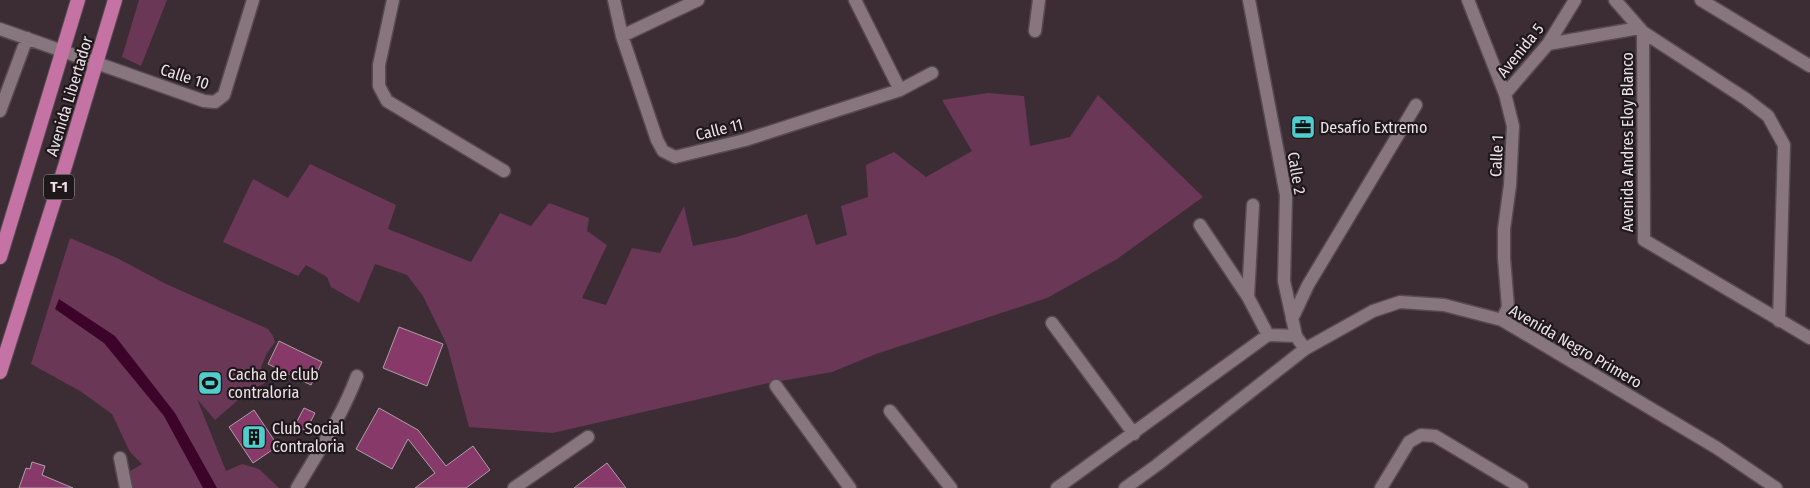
<svg xmlns="http://www.w3.org/2000/svg" width="1810" height="488" font-family="'Fira Sans Condensed',sans-serif">
	<style>
		.green { fill: #6b3756 }
		.water { fill: #3d042a }
		.building { fill: #873a69; stroke: #b09da7 }
		.lines { fill: none; stroke-linecap: round; stroke-linejoin: round }
		.minor-casing { stroke: #574a52; stroke-width: 15 }
		.primary-casing { stroke: #574a52; stroke-width: 16 }
		.minor { stroke: #88767f; stroke-width: 12 }
		.primary { stroke: #c572a4; stroke-width: 14 }
		.labels { text-anchor: middle; stroke-width: 4.5; stroke-linejoin: round; paint-order: stroke }
		.shield { fill: #1f181b; stroke: #aea5aa; stroke-width: 1 }
		.shield-label { font-size: 15px; font-weight: bold; fill: #ece1e7 }
		.street-label { font-size: 16px; fill: #ece1e7; stroke: #1f181b }
		.poi-label { font-size: 16px; fill: #ece1e7; stroke: #1f181b; text-anchor: start }
	</style>
	<rect width="100%" height="100%" fill="#3c2d35"/>
	<path class="green" d="M139 0H167L141 66 122 57Z
		M988 93 1024 96 1030 146 1070 137 1098 95 1203 197 1117 259 1047 298 876 354 832 372 764 384 553 433 469 427 447 345 423 296 407 275 375 264 359 303 331 287 327 277 306 265 298 276 223 242 253 179 288 198 310 164 396 205 388 229 471 262 500 213 531 226 549 203 589 218 587 231 607 245 582 298 606 305 632 248 660 253 684 206 693 246 737 237 807 214 816 245 847 235 841 206 868 197 866 165 894 152 926 177 972 151 942 100Z
		M70 238 117 258 166 284 268 329 273 336 275 342 267 353 261 367 268 381 245 394 215 420 197 399 226 471 242 464 259 469 279 488H131L130 471 142 464 130 452 112 414 80 391 31 364Z"/>
	<path class="water" d="M59 299 115 336 175 413 217 488H203L164 416 104 343 55 309Z"/>
	<path class="building" d="M399 327 443 344 427 386 383 368Z
		M279 341 322 362 311 385 268 364Z
		M304 408 315 413 306 431 295 425Z
		M379 408 418 430 446 466 473 446 490 470 466 488H415L435 473 408 439 392 469 356 449Z
		M254 410 278 446 253 463 229 427Z
		M32 462 45 466 42 475 73 488H19L26 468 30 469Z
		M607 463 626 488H574Z"/>
	<g class="lines">
		<defs>
			<path id="minor" d="M393 0 379 65V86L387 101 504 171
				M614 0 622 36 657 140 663 151 675 157 745 140 900 90 932 73
				M855 0 900 90
				M1249 0 1286 195 1284 281 1296 336 1305 349
				M1468 0 1505 94 1513 126 1510 185 1504 229V258L1508 307 1502 320
				M1615 0 1643 32 1746 99 1768 116 1784 145 1779 321
				M1701 0 1810 66
				M0 29 204 101 215 102 224 95 253 0
				M1035 31 1039 0
				M1643 32 1644 240 1810 338
				M622 36 698 0
				M1548 44 1639 28
				M1505 94 1548 44 1575 0
				M0 111 27 38
				M1200 225 1248 297 1268 335 1296 336
				M1248 297 1253 205
				M1292 319 1308 285 1416 105
				M1052 323 1134 434
				M776 386 850 488
				M890 411 951 488
				M120 458 126 488
				M297 488C318 452 342 416 357 376
				M514 488 588 437
				M1057 488 1268 335
				M1125 488 1157 465 1305 349 1373 311 1400 302 1444 305 1502 320 1717 448 1776 488
				M1381 488 1409 442 1421 435 1435 436 1522 488"/>
			<path id="primary" d="M0 257 78 0
				M0 372 66 163 115 0"/>
		</defs>
		<use href="#minor" class="minor-casing"/>
		<use href="#primary" class="primary-casing"/>
		<use href="#minor" class="minor"/>
		<use href="#primary" class="primary"/>
	</g>
	<defs>
		<symbol id="office-square" viewBox="-11 -11 22 22"><rect x="-9" y="-9" width="18" height="18" rx="4" fill="#52cdcd" stroke="#1f181b"/><path d="M-6-3h4V-5.5h4V-3h4V5H-6ZM-1-4.5V-3h2v-1.5ZM-6 0V1H6V0Z" fill="#111"/></symbol>
		<symbol id="stadium-square" viewBox="-11 -11 22 22"><rect x="-9" y="-9" width="18" height="18" rx="4" fill="#52cdcd" stroke="#1f181b"/><path d="M0-5a6.5 5 0 1 0 0 10a6.5 5 0 1 0 0-10ZM-3.5-1.8h7v3.6h-7Z" fill="#111"/></symbol>
		<symbol id="building-square" viewBox="-11 -11 22 22"><rect x="-9" y="-9" width="18" height="18" rx="4" fill="#52cdcd" stroke="#1f181b"/><path d="M-4-6H4V6H1V3H-1V6H-4ZM-2.5-4.3h1.7v1.8h-1.7ZM.8-4.3h1.7v1.8H.8ZM-2.5-1h1.7V.8h-1.7ZM.8-1h1.7V.8H.8Z" fill="#111"/></symbol>
	</defs>
	<g fill-rule="evenodd">
		<use href="#office-square" x="1289" y="113" width="28" height="28"/>
		<use href="#stadium-square" x="196" y="369" width="28" height="28"/>
		<use href="#building-square" x="240" y="423" width="28" height="28"/>
	</g>
	<g class="labels">
		<rect class="shield" x="44" y="174.5" width="30" height="25" rx="4"/>
		<g class="shield-label">
			<text x="59" y="192">T-1</text>
		</g>
		<g class="street-label">
			<text transform="translate(1520 50) rotate(-51)" y="6">Avenida 5</text>
			<text transform="translate(185 76) rotate(18)" y="6">Calle 10</text>
			<text transform="translate(69 96) rotate(-73)" y="6">Avenida Libertador</text>
			<text transform="translate(719 129) rotate(-14)" y="6">Calle 11</text>
			<text transform="translate(1627 142) rotate(-90)" y="6">Avenida Andres Eloy Blanco</text>
			<text transform="translate(1496 156) rotate(-87)" y="6">Calle 1</text>
			<text transform="translate(1297 173) rotate(80)" y="6">Calle 2</text>
			<text transform="translate(1576 346) rotate(30)" y="6">Avenida Negro Primero</text>
		</g>
		<g class="poi-label">
			<text x="1320" y="133">Desafío Extremo</text>
			<text x="228" y="380">Cacha de club<tspan x="228" dy="18">contraloria</tspan></text>
			<text x="272" y="434">Club Social<tspan x="272" dy="18">Contraloria</tspan></text>
		</g>
	</g>
</svg>
